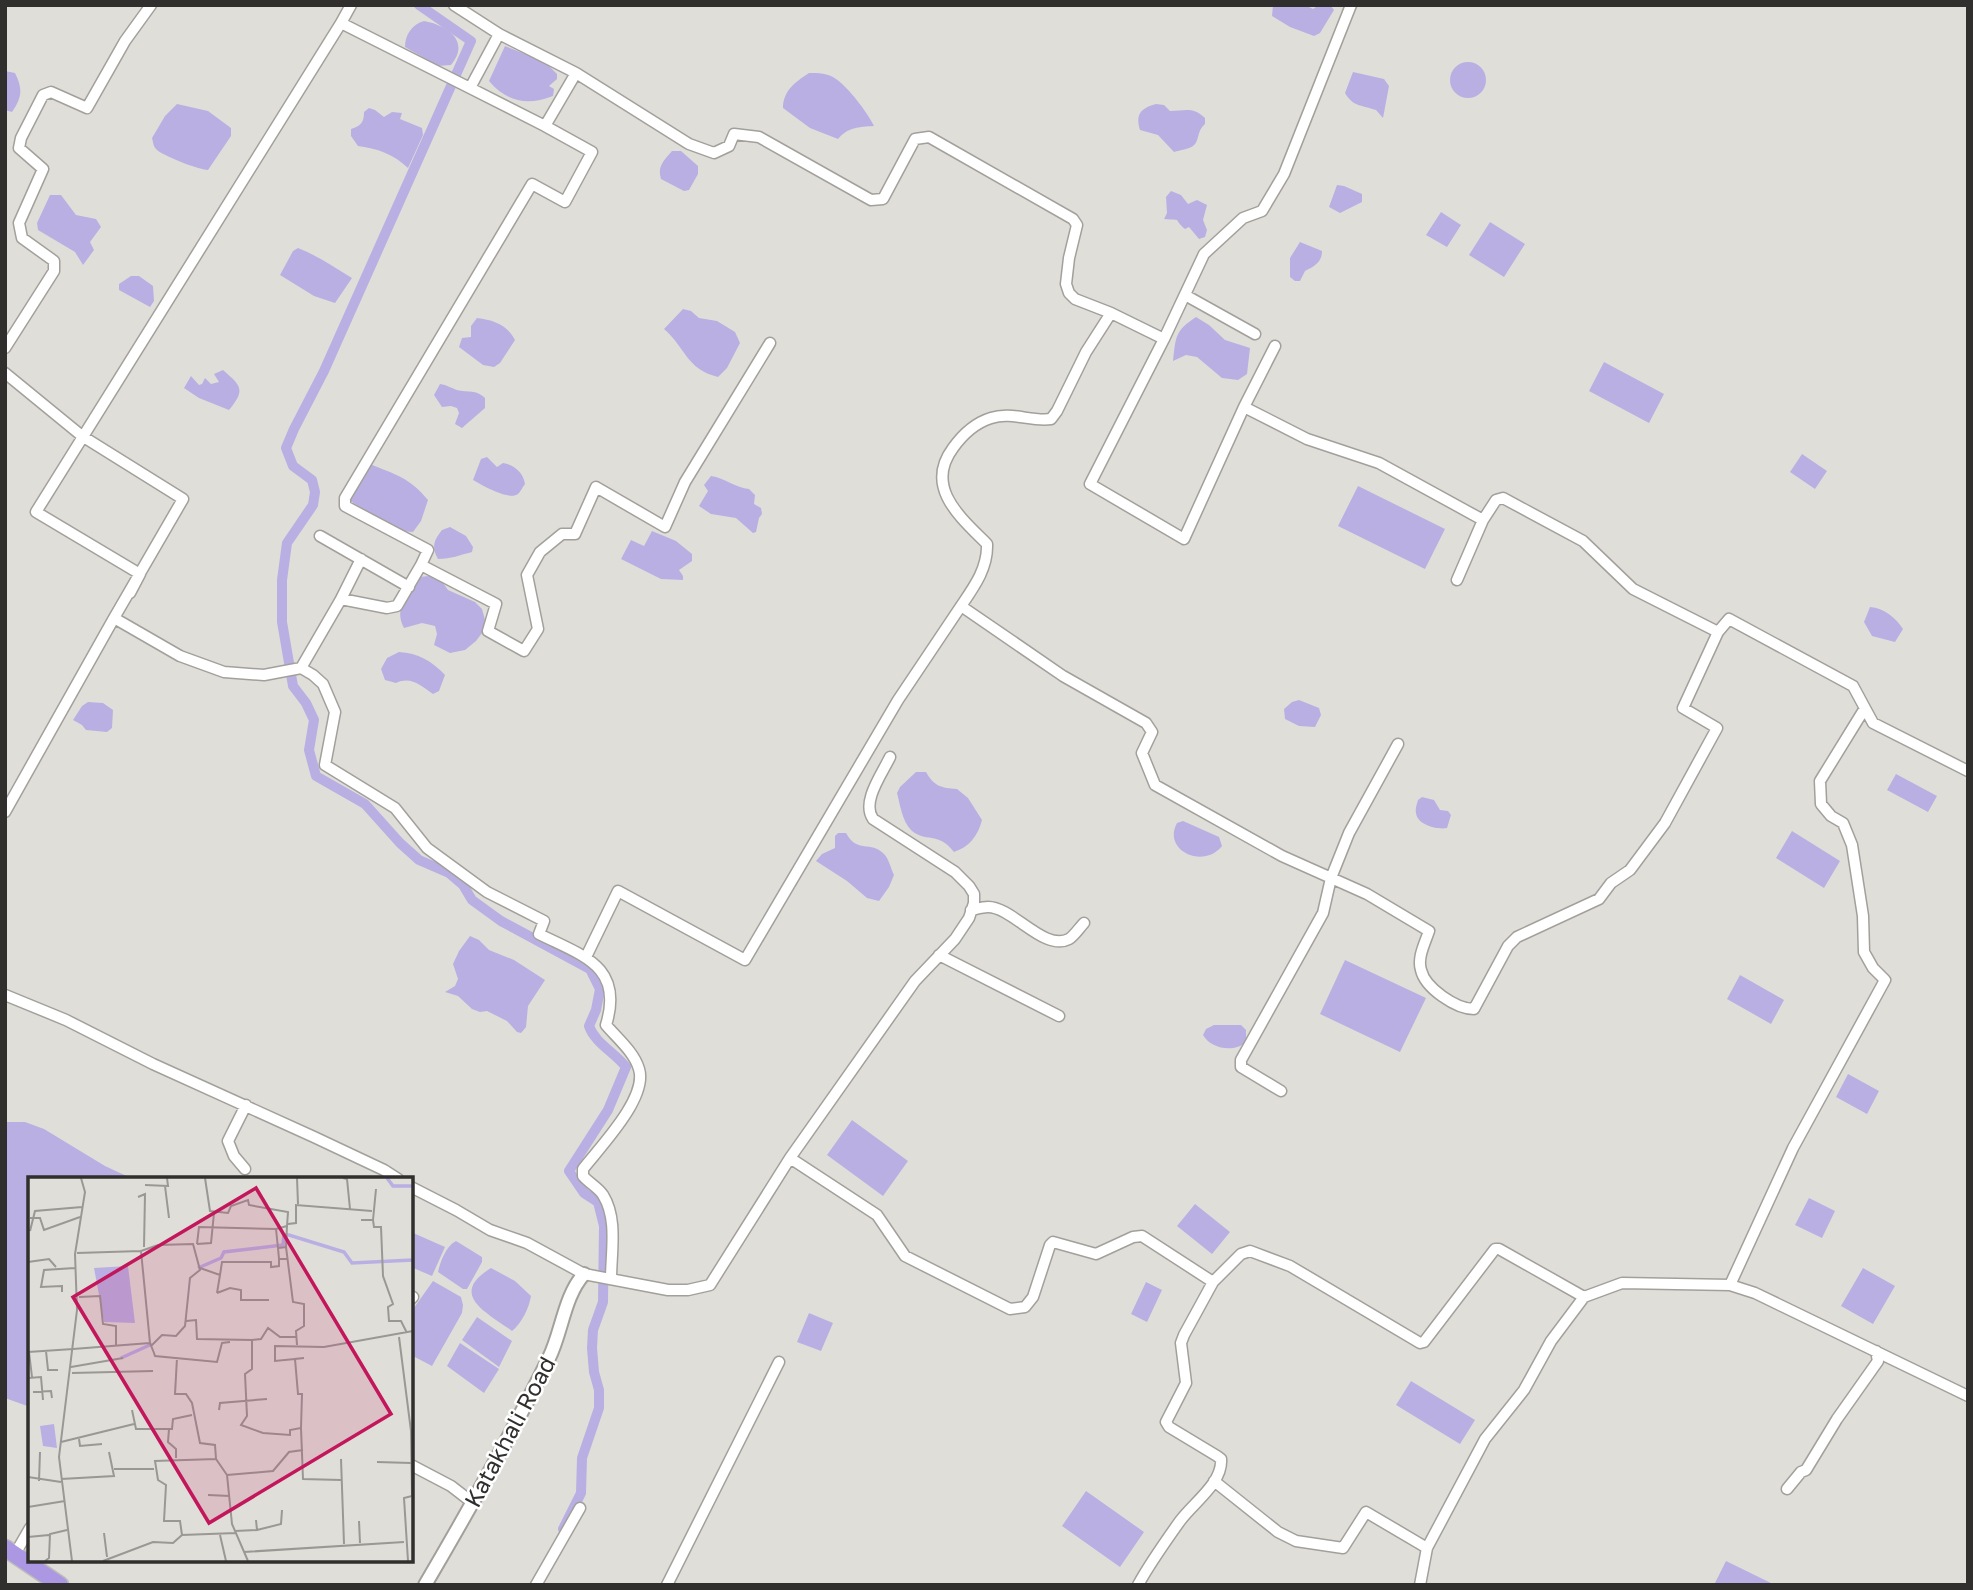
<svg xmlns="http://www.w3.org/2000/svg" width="1973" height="1590" font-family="'Golos Text',sans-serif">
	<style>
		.water { fill: #baafe3 }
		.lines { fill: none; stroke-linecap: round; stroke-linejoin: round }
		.canal { stroke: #baafe3; stroke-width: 10 }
		.minor-casing { stroke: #a3a09c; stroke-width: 13 }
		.tertiary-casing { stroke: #a3a09c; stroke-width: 16 }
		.trunk-casing { stroke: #bdbcbc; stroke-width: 19 }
		.minor { stroke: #fff; stroke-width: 10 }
		.tertiary { stroke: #fff; stroke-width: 12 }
		.trunk { stroke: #ac98e2; stroke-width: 16 }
		.labels { text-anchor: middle; stroke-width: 5; stroke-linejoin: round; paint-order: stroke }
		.street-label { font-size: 23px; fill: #302f2d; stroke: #fff }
		.inset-river { fill: none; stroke: #baafe3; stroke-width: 3.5 }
		.inset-road { fill: none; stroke: #9a9894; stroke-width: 2 }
		.view { fill: #c2185b; fill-opacity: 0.15; stroke: #c2185b; stroke-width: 3.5 }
		.inset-edge { fill: none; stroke: #302f2d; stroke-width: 3.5 }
	</style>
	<rect width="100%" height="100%" fill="#e0ded9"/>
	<path class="water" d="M1273 5H1305L1313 9 1319 5H1330L1334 10 1320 33 1314 36 1290 27 1272 16Z
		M424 21C447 25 471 41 451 65L438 66 405 47C405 35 412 24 424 21Z
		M505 46 545 62 557 74V79L549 86 554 89 553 96C527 106 507 102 489 81Z
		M1450 80a18 18 0 1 1 36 0a18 18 0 1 1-36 0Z
		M5 71 15 73C23 89 22 97 12 112L5 110Z
		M1353 72 1384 79 1389 86 1383 118 1376 110C1362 105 1353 107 1345 93Z
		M809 73C818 73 828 73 836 79 849 88 867 112 874 126 859 127 848 127 838 139L810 128 783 108C783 91 795 82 809 73Z
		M177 104 208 111 231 128V136L208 170C199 170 161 155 156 149 153 146 153 141 152 138L165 116Z
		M1156 104 1164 105 1170 111C1185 111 1192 106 1205 118V124C1196 132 1200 141 1193 146 1189 149 1180 150 1174 152L1158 135 1140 130C1135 114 1141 108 1156 104Z
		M369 108 375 110 384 117 392 112 402 113 400 119 422 128 423 135 408 168C393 154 379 149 358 146L351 136V129C361 126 364 122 364 112Z
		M672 151H681L698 166V174L689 190 684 191 661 179C657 167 664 160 672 151Z
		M1337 185 1344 186 1362 194V202L1340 213 1329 207Z
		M1171 191 1181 195 1188 204 1197 200 1207 205 1203 220 1207 230 1205 237 1199 239 1189 227 1185 229C1171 217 1185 221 1164 219L1167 213 1166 197Z
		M50 195H61L76 215 96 219 101 227 90 242 94 250 83 265 75 252 38 230 37 223Z
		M1441 212 1461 225 1447 247 1426 235Z
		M1490 222 1525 244 1504 277 1469 255Z
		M1300 242 1322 251C1322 262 1315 266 1305 271L1300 281H1295L1290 277V258Z
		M298 248C318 256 334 267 352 278L335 303 314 296 280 275 293 251Z
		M131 276H139L153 286 154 301 150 307 119 290V284Z
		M683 309 691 311 699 318 717 321 735 332 740 343 727 368 718 377C686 369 686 348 664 329Z
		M1196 317 1209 325 1225 340 1250 348 1247 374 1238 380 1222 378 1197 357 1186 355 1173 361C1176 336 1175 331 1196 317Z
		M477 318C494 320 507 325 515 340L500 363 494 367 483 365 459 347 462 338 471 337V326Z
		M1604 362 1664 394 1649 423 1589 391Z
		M223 370C241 386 246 389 229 410L199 398 184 388 191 376 199 385 202 384 205 378 211 384 219 382 214 374Z
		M440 384C447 385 451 388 457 390 468 393 476 389 485 398V408L462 428 455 424 459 413 457 408 451 406 442 407 434 395Z
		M1802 454 1827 471 1815 489 1790 472Z
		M487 457 497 467 503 463C514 465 523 472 525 484 524 485 519 494 518 494 509 501 482 485 473 480L481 459Z
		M370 464C396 475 409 477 428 500L421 521 413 532 401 531 350 501Z
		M711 476C725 478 736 488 749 489L755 495 754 504 761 508 762 514 759 518 756 532 753 533 736 518 711 514 699 506 708 491 704 485Z
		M1358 486 1445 529 1425 569 1338 526Z
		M450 527 466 536 473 547 472 552C460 555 451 559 438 559 431 547 434 540 442 530Z
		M652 531 676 541 692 554V561L679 570 683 576V580L661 579 621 559 631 540 644 546Z
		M429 576 443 583 448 590 475 602 482 609 485 620 482 633 476 641 465 650 450 653 434 645 437 634 435 626 422 623 404 628C393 607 408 595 419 577Z
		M1870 607C1884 608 1896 618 1903 629L1895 642 1872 636 1864 622Z
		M399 652C418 653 432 661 445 675L439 691 433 694C420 685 411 676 396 683L385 680 381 669 387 658Z
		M1299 700 1319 708 1321 715 1315 727 1299 726 1285 719 1284 709 1292 702Z
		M88 702 103 703 113 710 112 728 107 732 86 730 82 725 73 720 82 706Z
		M916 772H926C934 786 941 788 957 789L968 798 982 820C978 836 969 847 954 852 938 831 925 843 911 830 902 821 900 804 897 793L900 787Z
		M1896 774 1937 796 1928 812 1887 790Z
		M1422 797 1434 800 1440 810 1448 811 1451 815 1447 828C1438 830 1417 825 1416 813 1415 808 1417 804 1418 800Z
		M1183 821 1219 837 1222 846C1203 870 1162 850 1177 823Z
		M1792 831 1840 861 1824 888 1776 858Z
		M838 833H846C857 854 871 840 884 854 889 859 891 869 894 875L889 887 879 901 867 898 847 881 816 861 822 854 835 848V836Z
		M470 936 479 940 489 950 514 960 545 980 528 1006 526 1027 521 1033 517 1032 507 1021 487 1011 480 1012 472 1009 458 996 445 992 455 986 458 979 453 964 459 951Z
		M1345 960 1426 998 1400 1052 1320 1014Z
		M1740 975 1784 1000 1771 1024 1727 999Z
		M1214 1025H1241L1246 1030V1042C1234 1053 1211 1049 1203 1035L1206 1029Z
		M1848 1074 1879 1091 1867 1114 1836 1097Z
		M852 1120 908 1161 883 1196 827 1155Z
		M7 1122H25L44 1129 105 1166 133 1179H30V1407L5 1398V1124Z
		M1809 1198 1835 1211 1822 1238 1795 1225Z
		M1195 1204 1230 1232 1212 1254 1177 1226Z
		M411 1232 445 1247 432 1276 411 1267Z
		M456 1241 482 1257V1262L467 1289H463L438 1272C440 1262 446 1246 456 1241Z
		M491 1268 515 1281 531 1296C529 1308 522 1323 512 1331 488 1313 447 1295 491 1268Z
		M1863 1268 1895 1286 1873 1324 1841 1306Z
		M433 1281 461 1297 463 1305 462 1313 432 1366 411 1355V1312Z
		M1146 1282 1162 1290 1147 1322 1131 1314Z
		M809 1313 833 1323 821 1351 797 1342Z
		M477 1317 512 1341 499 1367 462 1340Z
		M460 1343 499 1369 484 1393 447 1366Z
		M1411 1381 1475 1420 1460 1444 1396 1405Z
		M1086 1491 1144 1532 1120 1567 1062 1526Z
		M1726 1561 1775 1585H1714Z"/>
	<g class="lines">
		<path class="canal" d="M419 5 471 41 324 371 294 429 286 448 293 466 312 480 315 492 313 505 287 543 282 580V622L293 686 306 703 314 720 309 750 316 776 365 804 400 843 419 860 449 873 463 885 472 900 501 921 590 969 600 989 596 1010 589 1026C595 1043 614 1052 626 1067L608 1110 569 1171 584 1193 598 1202 604 1226 603 1302 593 1330 592 1348 594 1372 599 1390V1408L582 1458 581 1493 563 1529"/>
		<defs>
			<path id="minor" d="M351 5 341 23 470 88
				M454 5 499 34 470 88 545 126 576 73
				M499 34 576 73 689 144 714 153 729 146 734 134 759 137 871 200 883 199 915 139 929 137 1073 219 1077 225 1069 258 1066 284 1069 293 1075 299 1111 313 1164 339
				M1185 295 1255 334
				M5 348 54 271V261L22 238 19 223 43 169 19 148 21 138 43 95 51 92 87 108 125 41 151 5
				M5 373 82 436 183 499 114 618
				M1244 407 1184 539 1090 484 1164 339 1204 254 1243 218 1262 211 1284 174 1351 5
				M320 536 409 587
				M421 565 428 550 345 506V498L532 184 565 202 592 152 545 126
				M1457 580 1483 520
				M130 593 140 574 36 512 341 23
				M341 599 361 559
				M961 606C974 587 988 568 987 544 960 517 924 487 953 448 963 434 975 423 991 418 1011 411 1031 422 1051 419L1057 411 1086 352 1111 313
				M1718 632 1729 619 1853 686 1873 723 1968 771
				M301 668 341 599 387 608 397 606 421 565 496 604 488 631 524 651 538 629 527 575 540 552 562 534H575L596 487 665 527 685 482 770 343
				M5 812 114 618 180 656 224 672 264 675 301 668 313 675 323 684 335 712 325 765 395 808 427 848 487 892 544 921 539 934C583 956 624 966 606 1025 618 1039 634 1052 639 1069 648 1098 600 1147 583 1169V1176C589 1183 599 1188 603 1195 618 1219 611 1252 611 1279
				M971 910C976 909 983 907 988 907 1013 907 1044 952 1069 939 1074 936 1080 927 1084 923
				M939 955 1059 1016
				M586 957 618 891 745 960 898 700 961 606 1063 676 1146 723 1152 732 1142 753 1155 785 1282 856 1367 894 1429 931C1425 943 1417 958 1421 970 1425 988 1456 1009 1474 1009L1508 946 1517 937 1599 899 1611 883 1630 870 1665 823 1717 728 1683 708 1718 632 1633 589 1583 541 1503 498 1496 500 1483 520 1379 463 1307 439 1244 407 1275 346
				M5 995 66 1020 153 1064 314 1137 384 1170 398 1179
				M1281 1091 1241 1067V1060L1323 913 1331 878 1349 833 1398 744
				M790 1158 877 1215 905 1256 1010 1309 1025 1307 1033 1297 1050 1245 1053 1242 1096 1254 1133 1237 1142 1236 1213 1282
				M245 1169 234 1156 228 1141 246 1105
				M411 1187 456 1210 490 1230 527 1243 584 1274 668 1290H688L710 1285 790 1158 915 981 955 939 969 918 974 903V894L969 886 955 872 873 819C861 802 882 774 890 757
				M1730 1285 1793 1148 1885 980 1873 968 1864 952 1863 916 1852 845 1843 823 1831 816 1821 804 1820 781 1865 708
				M411 1299 413 1297
				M411 1465 451 1486 473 1503
				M1214 1481 1278 1532 1296 1541 1343 1548 1366 1512 1427 1548
				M1787 1489 1801 1472 1806 1470 1837 1419 1878 1361 1876 1351
				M15 1554 30 1528
				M536 1585 580 1508
				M667 1585 779 1362
				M1138 1585C1150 1563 1165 1542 1180 1521 1193 1503 1223 1483 1221 1459L1217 1456 1169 1427 1166 1422 1186 1383 1181 1343 1184 1335 1213 1282 1241 1254 1250 1251 1290 1266 1420 1343 1424 1342 1495 1249H1499L1584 1297
				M1420 1585 1427 1548 1485 1439 1524 1390 1551 1341 1584 1297 1622 1283 1730 1285 1755 1293 1968 1396"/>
			<path id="tertiary" d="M425 1585C469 1510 511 1436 549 1358 562 1332 564 1296 584 1274"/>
			<path id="trunk" d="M5 1548 60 1585"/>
		</defs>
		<use href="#minor" class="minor-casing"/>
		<use href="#tertiary" class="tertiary-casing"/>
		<use href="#trunk" class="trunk-casing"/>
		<use href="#minor" class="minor"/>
		<use href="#tertiary" class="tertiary"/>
		<use href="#trunk" class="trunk"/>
	</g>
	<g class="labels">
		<g class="street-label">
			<text transform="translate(510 1432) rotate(-62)" y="8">Katakhali Road</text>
		</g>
	</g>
	<g transform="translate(28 1177)">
		<rect width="385" height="385" fill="#e0ded9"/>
		<path d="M100 89 107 146 76 145 66 91ZM26 247 29 271 15 269 12 249Z" fill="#baafe3"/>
		<path class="inset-river" d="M359 1 365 9H385M170 91 193 81 196 75 255 68 256 58H261L316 75 324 86 385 83M93 181 124 167"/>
		<path class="inset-road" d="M177 1 182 34 200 36 203 29 220 23 221 28 260 35 259 49 248 52 250 71M269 1 270 27M315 1 319 2 322 32M117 8 140 9 139 1M137 9 141 41M110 20 117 17 116 70M2 41H12L16 53 52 40M333 43H345L346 50H353L355 99 365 127 360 130 361 144H373L379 156M345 43 348 12M260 47 268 46V28L344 34M2 54 7 34 54 30M169 67 171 50 248 52M169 67 183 66 186 36M258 70 265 125 276 127V149L268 154 269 168M49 76 113 74M259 82H251L250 71 258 70 259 49M0 85 21 82 28 90M172 91 192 98 189 116M192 98 194 85H243V90L251 89V82M34 115V109L13 110 16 93 47 91M189 116 202 111 213 113V123H241M51 120 72 119 75 147 88 149V169M158 144 168 143 169 162 224 163V192L217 197 219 239 213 248 235 256 262 258V253L273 251 274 217H270L267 182 276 181M371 160 383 254 384 319M224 163 233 162 240 151 252 160H268M123 169 134 158 148 159 157 149 162 101 172 93 165 67 130 68 113 74 122 166 126 176 127 179 189 185 194 166 202 165M45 172 122 166M18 174 20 193H30M0 175 45 172M1 175 4 200M149 181 147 217H158L164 226 172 266 187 268 188 282M267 182 247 184V169L296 170 385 154M43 190 95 181M44 196 125 194M0 201 13 200 15 223M5 215 23 214 24 221M104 233 108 252H144L145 242 164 238M191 233 192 226 239 222M273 251 275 302 313 303M141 252 140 265 148 272V281M51 262 52 269 74 267M33 265 106 247M313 282 316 367M349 285 383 286M86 292H126M199 298 245 294 261 275 275 273M0 300 33 305M33 302 86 299 81 275M11 304 12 275M180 318 202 319M0 330 37 324M331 344 332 366M229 353 253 347 254 333M207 354 229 353 228 343M76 356 79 380M154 358 152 344H136L138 308 130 303 127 284 188 282 199 298 204 347 220 384M192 358 198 384M0 360 21 358M216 375 376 365M17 384 21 381 22 357 39 353M44 384 31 280 49 133 47 77 57 15 53 1M75 384 125 365 145 366 154 358 208 356M380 384 376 321 384 319"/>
		<path class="view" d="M228 11 363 237 181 346 45 120Z"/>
		<rect width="385" height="385" class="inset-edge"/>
	</g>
	<rect width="1973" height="1590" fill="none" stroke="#302f2d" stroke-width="14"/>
</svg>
